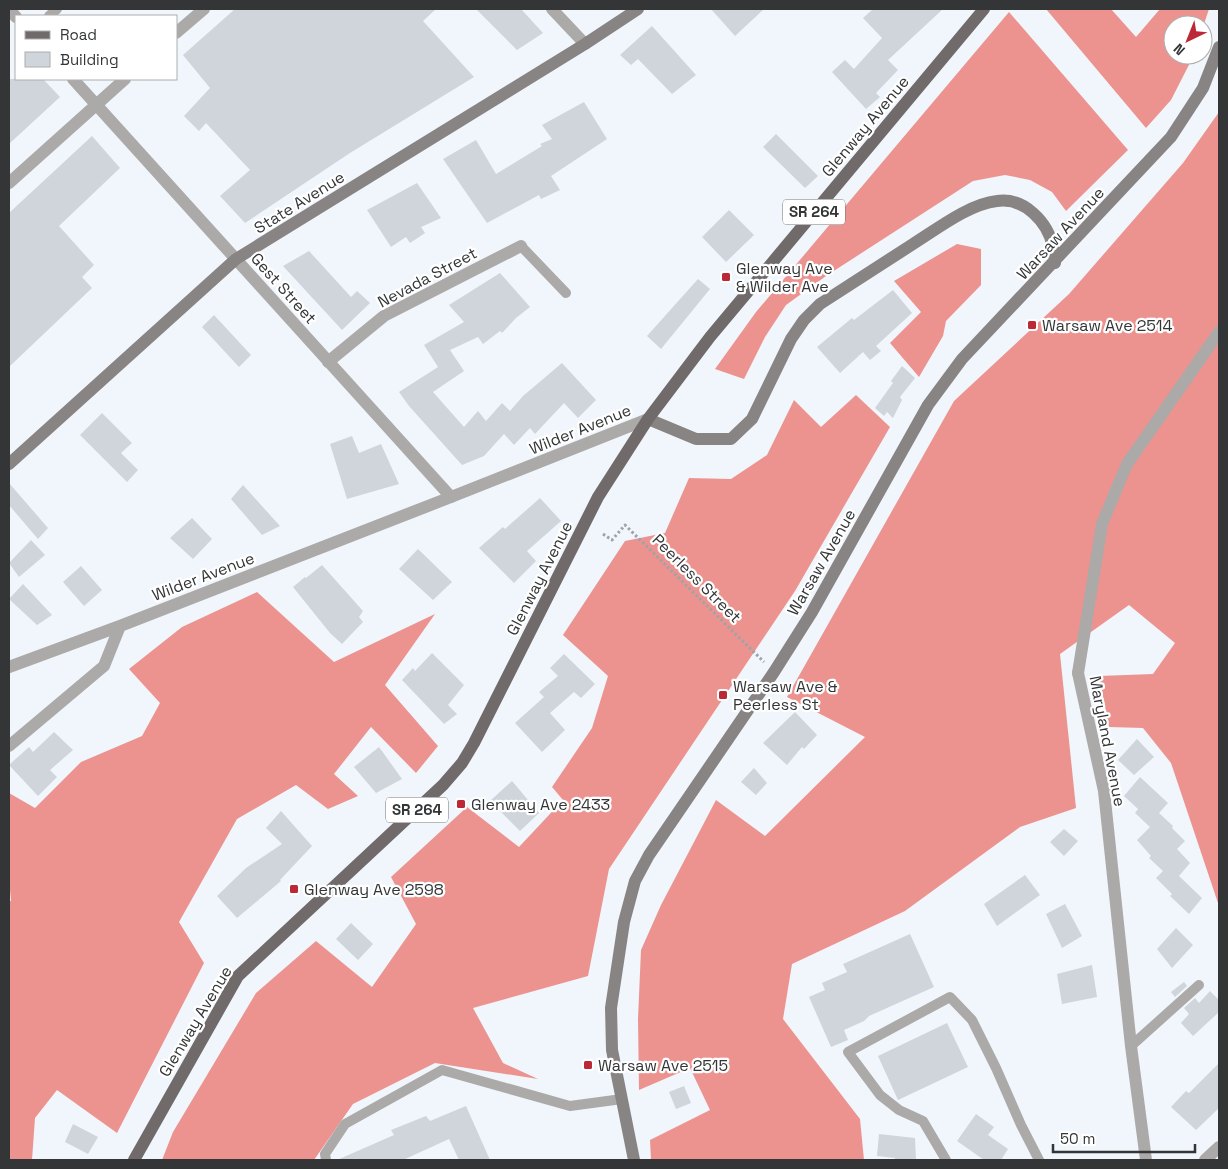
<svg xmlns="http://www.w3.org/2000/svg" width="1228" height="1169" font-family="'Space Grotesk',sans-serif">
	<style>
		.forest { fill: #ec9390 }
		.building { fill: #cfd5da }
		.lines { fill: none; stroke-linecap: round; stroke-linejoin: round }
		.path { stroke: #9fa3a6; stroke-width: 3; stroke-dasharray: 2.5 2.5; stroke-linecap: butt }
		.service { stroke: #aca9a9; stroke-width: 10 }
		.pedestrian { stroke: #aca9a9; stroke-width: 12 }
		.minor { stroke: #aca9a9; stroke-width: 12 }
		.tertiary { stroke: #aca9a9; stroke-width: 12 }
		.secondary { stroke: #898484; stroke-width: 12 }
		.primary { stroke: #706a6a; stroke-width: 12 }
		.poi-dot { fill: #ba2935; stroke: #fff; stroke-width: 2 }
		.labels { text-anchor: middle; stroke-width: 4.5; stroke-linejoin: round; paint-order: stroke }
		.shield { fill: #fff; stroke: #707273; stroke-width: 1 }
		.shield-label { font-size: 15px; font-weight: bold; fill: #333537 }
		.street-label { font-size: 16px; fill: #333537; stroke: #fff }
		.poi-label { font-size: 16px; fill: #333537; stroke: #fff; text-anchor: start }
	</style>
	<rect width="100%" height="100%" fill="#f0f6fb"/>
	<path class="forest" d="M1046 9H1111L1136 37 1160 9H1209L1203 27V25H1173V55H1194L1171 100 1146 128Z
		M1009 12 1128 150 1066 211 1052 192 1030 180 1005 175 973 181 826 276 786 305 765 337 744 379 715 369 756 312Z
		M1219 112V906L1171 763 1143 728 1109 727 1099 676 1153 674 1175 643 1129 605 1060 654 1076 808 1020 827 905 911 792 964 783 1019 860 1119 864 1160H651L650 1140 710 1110 690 1068 639 1090 638 1019 641 950 661 905 716 800 765 836 865 737 787 697 954 401 1069 294 1183 163Z
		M957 244 981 249V285L946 321 943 336 919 377 890 343 921 312 894 281Z
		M856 395 890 427 795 591 609 869 588 976 473 1008 503 1063 538 1079 435 1063 353 1104 314 1160H162L173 1132 256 993 316 941 372 987 416 924 391 877 467 807 519 847 563 800 552 787 592 728 608 676 563 635 625 541 665 533 689 478 731 479 767 455 794 400 821 427Z
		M257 592 334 662 435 614 385 685 438 746 416 773 371 727 334 774 358 796 328 809 296 785 237 819 179 922 204 963 117 1133 57 1090 35 1118 32 1160H9V901H11L9 879V793L35 808 81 762 142 736 160 703 129 669 182 627Z"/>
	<path class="building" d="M235 9H436L423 21 474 77 350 153 245 223 220 196 250 170 206 123 199 131 184 116 210 88 183 55Z
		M476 9H521L543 33 517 50Z
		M711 9H764L735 36Z
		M873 9H943L888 60 898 70 876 93 880 97 866 109 832 72 845 60 854 69 882 38 863 18Z
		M652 26 696 75 672 94 638 59 631 65 620 55Z
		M9 79H43L60 97 9 144Z
		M584 102 607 139 551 176 560 190 541 199 539 195 487 223 443 159 476 140 496 174 542 146 540 144 552 139 542 125Z
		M776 134 818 176 805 188 763 147Z
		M92 136 120 168 59 226 94 265 82 277 92 288 9 367V213Z
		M417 183 441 218 421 227 425 233 410 243 406 237 391 247 367 210Z
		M729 210 754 235 726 262 702 237Z
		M309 251 351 297 357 291 370 303 342 330 283 266Z
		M500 273 530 307 516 318 502 333 500 331 483 344 478 337 450 350 464 371 433 392 464 427 478 411 486 421 502 403 510 411 523 396 562 363 596 400 578 418 564 403 535 434 530 428 514 445 504 434 484 456 462 465 409 406 399 392 438 367 424 345 464 322 449 305Z
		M698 279 710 289 661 349 647 336Z
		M893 290 912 313 876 346 881 351 870 360 863 352 840 373 817 347 852 318 854 320Z
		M214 315 251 355 239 367 202 327Z
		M902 366 915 378 900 397 902 400 893 418 887 412 884 416 875 408 893 383 891 381Z
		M102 413 132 443 121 453 138 470 127 482 80 435Z
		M352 436 359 453 381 444 399 484 347 499 330 444Z
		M9 483 48 528 38 539 9 505Z
		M243 485 280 526 262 535 231 499Z
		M540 498 561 521 527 551 536 561 514 583 479 548 503 527 505 529Z
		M192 518 212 539 193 559 170 538Z
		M31 540 45 555 19 577 9 563Z
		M418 549 452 582 433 600 399 569Z
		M322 565 363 611 359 617 363 622 342 644 330 633 293 587 305 577 306 578Z
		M81 566 102 590 84 606 63 582Z
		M23 584 52 615 37 625 9 599Z
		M432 653 464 685 448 705 457 714 444 724 402 680 413 668 415 671Z
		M564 654 595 684 581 698 574 692 550 713 565 730 542 752 515 723 544 697 539 692 558 676 550 668Z
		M795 712 817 735 804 749 802 747 787 765 763 743Z
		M54 732 73 750 50 770 57 777 38 796 9 765 29 747 33 752Z
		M1137 739 1154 757 1134 775 1118 760Z
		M379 747 402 779 376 793 354 767Z
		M754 768 767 783 756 795 741 782Z
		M1140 777 1168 803 1159 813 1173 826 1172 828 1185 841 1177 849 1190 863 1179 876 1202 898 1189 914 1170 896 1172 894 1156 878 1163 871 1149 858 1151 856 1137 840 1150 827 1135 813 1138 809 1124 796Z
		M512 781 539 813 520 831 490 801Z
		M281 811 312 846 280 880 281 881 237 918 217 896 246 868 282 844 266 828Z
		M1064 829 1078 841 1064 856 1050 842Z
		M1025 875 1040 895 997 926 984 904Z
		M1065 904 1082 936 1062 948 1046 914Z
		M351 923 373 944 358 960 336 939Z
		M1176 928 1193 945 1172 968 1157 949Z
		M910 934 934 987 869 1016 864 1021 844 1030 848 1040 831 1047 809 997 825 990 822 983 847 972 843 964Z
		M1092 965 1097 997 1062 1004 1057 974Z
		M1184 982 1187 986 1175 997 1171 992Z
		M1210 991 1219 1000V1012L1193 1036 1181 1023 1189 1014 1184 1008 1195 998 1199 1003Z
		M947 1023 968 1067 898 1100 878 1056Z
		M1219 1063V1108L1196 1130 1171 1107 1186 1091 1189 1093Z
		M684 1086 691 1103 676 1109 669 1092Z
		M466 1106 490 1160H459L449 1139 403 1160H337L394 1135 391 1130 426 1116 430 1121Z
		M976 1114 994 1127 988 1135 1008 1149 1001 1160H984L957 1141Z
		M73 1124 98 1137 88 1154 65 1142Z
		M879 1134 915 1138 916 1160H895V1158L877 1156Z"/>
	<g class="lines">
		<path class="path" d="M603 534 612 540 625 525 764 662"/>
		<path class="service" d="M49 16 57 9
			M521 246 566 293
			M1131 1046 1199 985
			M326 1160 325 1154 345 1124 442 1070 570 1106 622 1099
			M946 1160 923 1121 899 1110 880 1095 848 1052 950 997 972 1020 996 1068 1021 1125 1039 1160"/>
		<path class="pedestrian" d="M1078 673 1102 524 1127 464 1219 332"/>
		<path class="minor" d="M552 9 585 44
			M176 33 204 9
			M9 183 125 79
			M328 362 384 316 521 246
			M9 667 120 626 451 497
			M1078 673 1104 791 1131 1046 1146 1160
			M9 746 104 666 120 626
			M1205 1160 1219 1147"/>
		<path class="tertiary" d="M9 9 16 17
			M73 79 451 497 648 419"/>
		<path class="secondary" d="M648 419 696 439H731L752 419 791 339 804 320 820 304C851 284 882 264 913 244 937 229 969 204 997 201 1024 197 1048 222 1053 247 1054 252 1054 258 1055 263
			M9 464 236 259 585 44 638 9
			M634 1160 612 1050 611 1008 624 922 635 881 649 855 774 672 812 612 928 405 962 359 1171 137 1203 88 1219 47"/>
		<path class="primary" d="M134 1160 238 976 443 785 462 763 474 743 598 497 648 419 710 337 984 9"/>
	</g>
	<g class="poi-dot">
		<rect x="721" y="272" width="10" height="10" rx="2.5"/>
		<rect x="1027" y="320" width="10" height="10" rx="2.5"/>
		<rect x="718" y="690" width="10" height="10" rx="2.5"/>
		<rect x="456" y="799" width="10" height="10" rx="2.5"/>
		<rect x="289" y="884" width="10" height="10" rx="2.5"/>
		<rect x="583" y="1060" width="10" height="10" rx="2.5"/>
	</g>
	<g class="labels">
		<g class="shield">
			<rect x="783" y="199.5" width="62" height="25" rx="4"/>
			<rect x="386" y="797.5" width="62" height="25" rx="4"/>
		</g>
		<g class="shield-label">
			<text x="814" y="217">SR 264</text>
			<text x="417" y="815">SR 264</text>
		</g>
		<g class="street-label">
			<text transform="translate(865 126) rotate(-50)" y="6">Glenway Avenue</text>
			<text transform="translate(299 202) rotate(-32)" y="6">State Avenue</text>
			<text transform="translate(1060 233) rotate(-47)" y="6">Warsaw Avenue</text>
			<text transform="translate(427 277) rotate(-28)" y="6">Nevada Street</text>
			<text transform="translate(284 288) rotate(48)" y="6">Gest Street</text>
			<text transform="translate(580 429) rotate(-22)" y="6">Wilder Avenue</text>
			<text transform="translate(821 562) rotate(-60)" y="6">Warsaw Avenue</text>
			<text transform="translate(203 576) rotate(-21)" y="6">Wilder Avenue</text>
			<text transform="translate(539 578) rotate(-63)" y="6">Glenway Avenue</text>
			<text transform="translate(697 578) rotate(45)" y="6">Peerless Street</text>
			<text transform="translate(1108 741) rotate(79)" y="6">Maryland Avenue</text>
			<text transform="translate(195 1021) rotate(-59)" y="6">Glenway Avenue</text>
		</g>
		<g class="poi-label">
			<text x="736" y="274">Glenway Ave<tspan x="736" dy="18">&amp; Wilder Ave</tspan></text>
			<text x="1042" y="331">Warsaw Ave 2514</text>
			<text x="733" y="692">Warsaw Ave &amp;<tspan x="733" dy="18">Peerless St</tspan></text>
			<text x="471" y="810">Glenway Ave 2433</text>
			<text x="304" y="895">Glenway Ave 2598</text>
			<text x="598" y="1071">Warsaw Ave 2515</text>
		</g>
	</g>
	<rect width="1228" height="1169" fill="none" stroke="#333537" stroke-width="20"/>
	<rect x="15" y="15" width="162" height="65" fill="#ffffff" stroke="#adaeaf"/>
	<rect x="25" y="31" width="25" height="8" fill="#706a6a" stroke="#adaeaf"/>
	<text x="60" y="40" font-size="15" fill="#333537">Road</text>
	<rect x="25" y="52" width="25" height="15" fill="#cfd5da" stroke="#adaeaf"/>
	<text x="60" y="65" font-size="15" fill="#333537">Building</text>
	<g transform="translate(1188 40) rotate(223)"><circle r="24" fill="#ffffff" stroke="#adaeaf"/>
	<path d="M0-4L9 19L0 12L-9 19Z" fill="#ba2935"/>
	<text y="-8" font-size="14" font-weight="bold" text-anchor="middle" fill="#333537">N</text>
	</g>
	<path d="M1053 1144v8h142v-8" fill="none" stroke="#333537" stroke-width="2.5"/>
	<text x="1060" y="1144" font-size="15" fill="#333537" stroke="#ffffff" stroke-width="4" paint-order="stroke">50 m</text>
</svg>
